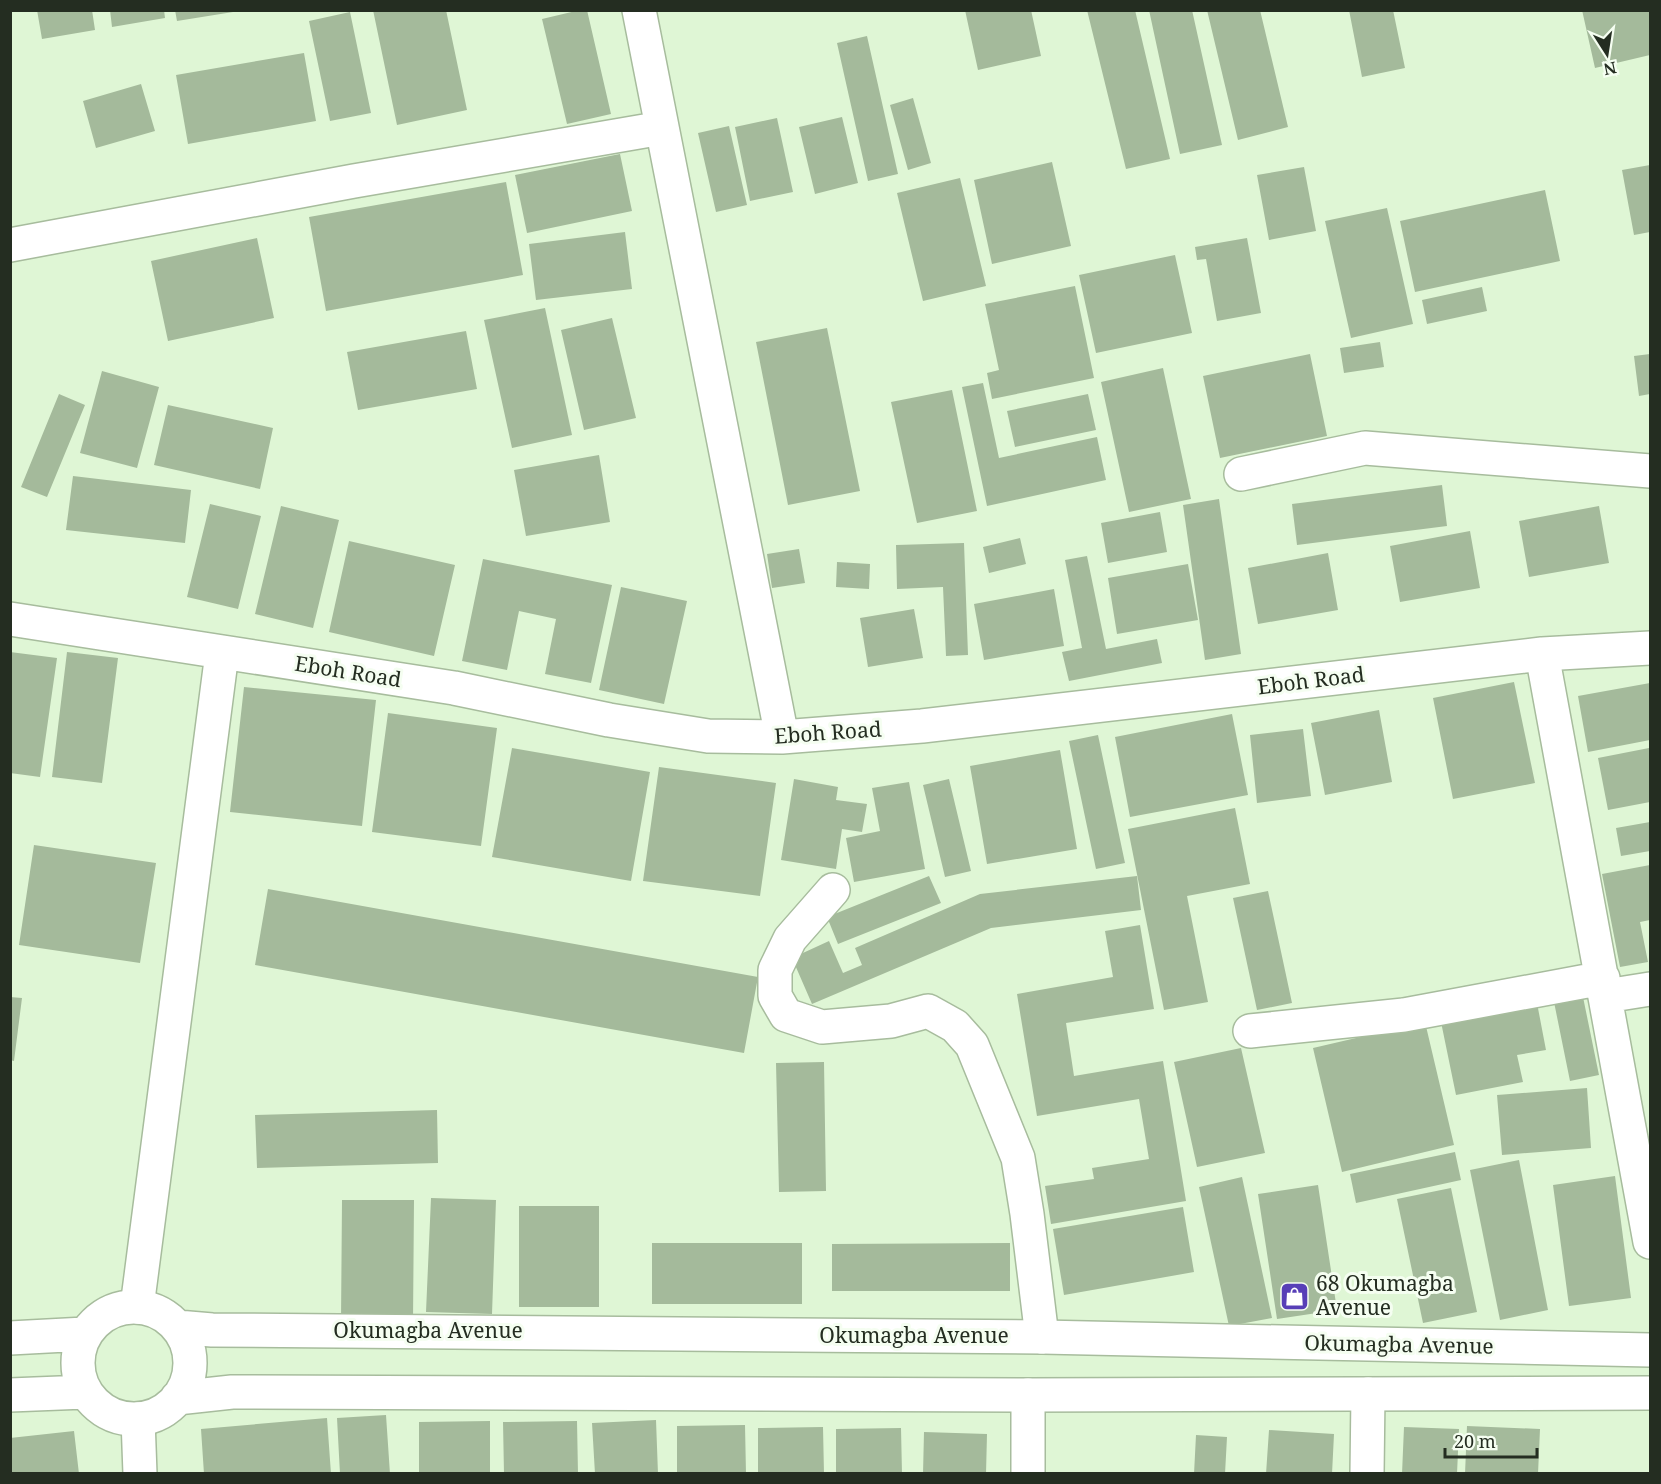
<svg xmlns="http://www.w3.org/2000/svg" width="1661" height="1484" font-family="'Noto Serif',serif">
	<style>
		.building { fill: #a4ba9b }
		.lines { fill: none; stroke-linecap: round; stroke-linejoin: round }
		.minor-casing { stroke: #a7bc9d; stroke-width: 36 }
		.major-casing { stroke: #a7bc9d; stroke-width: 36 }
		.minor { stroke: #fff; stroke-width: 33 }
		.major { stroke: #fff; stroke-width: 33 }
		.labels { text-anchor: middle; stroke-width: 6; stroke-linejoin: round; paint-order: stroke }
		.street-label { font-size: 21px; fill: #242d21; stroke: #f5fef1 }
		.poi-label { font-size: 21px; fill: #242d21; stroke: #f5fef1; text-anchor: start }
	</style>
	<rect width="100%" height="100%" fill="#dff6d5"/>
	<path class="building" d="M37 10H92L95 30 42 39Z
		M110 10H164L165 18 112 27Z
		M175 10H233V12L177 21Z
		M373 10H446L467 110 397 125Z
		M580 10H587L611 114 567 124 542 19Z
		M965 10H1031L1041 56 978 70Z
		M1087 10H1135L1170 159 1126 169Z
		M1149 10H1192L1222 145 1180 154Z
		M1207 10H1260L1288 127 1238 140Z
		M1349 10H1393L1405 68 1362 77Z
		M1582 10H1650V55L1595 68Z
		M350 12 371 113 330 121 309 21Z
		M867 36 898 174 868 181 837 43Z
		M304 53 316 121 188 144 176 75Z
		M141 84 155 131 96 148 83 101Z
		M913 98 931 163 908 170 890 105Z
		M842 117 858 183 815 194 799 127Z
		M777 118 793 192 750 201 735 127Z
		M729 126 747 205 716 212 698 133Z
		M620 154 632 211 527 233 515 175Z
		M1052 162 1071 246 992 264 974 180Z
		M1650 165V232L1634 235 1622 170Z
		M1304 167 1316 231 1269 240 1257 175Z
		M960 178 986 286 923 301 897 193Z
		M506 182 523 275 326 311 309 217Z
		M1545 190 1560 261 1415 292 1400 221Z
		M1387 208 1413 324 1351 338 1325 221Z
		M625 232 632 289 536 300 529 244Z
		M257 238 274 318 168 341 151 261Z
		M1247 238 1261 313 1217 321 1206 259 1197 260 1195 247Z
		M1175 255 1192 333 1096 353 1079 275Z
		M1075 286 1094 378 992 399 987 373 999 370 985 304Z
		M1482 287 1487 311 1427 324 1422 300Z
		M545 308 572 435 512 448 484 320Z
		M612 318 636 418 584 430 561 330Z
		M827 328 860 491 788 505 756 342Z
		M466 331 477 389 358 410 347 352Z
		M1380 342 1384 367 1344 373 1340 348Z
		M1310 354 1327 436 1220 458 1203 376Z
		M1650 354V394L1639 396 1634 356Z
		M1163 368 1191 499 1129 512 1101 382Z
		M102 371 159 387 137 468 80 453Z
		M983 383 999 458 1097 437 1106 480 987 506 962 387Z
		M952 390 977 511 917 523 891 402Z
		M59 394 85 405 47 497 21 487Z
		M1088 394 1096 430 1015 447 1007 411Z
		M168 405 273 428 260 489 154 465Z
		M599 455 610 522 526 536 514 470Z
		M73 476 191 490 185 543 66 530Z
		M1442 485 1447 526 1297 545 1292 504Z
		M1219 499 1241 654 1205 660 1183 505Z
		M210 504 261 516 238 609 187 597Z
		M281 506 339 520 313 628 255 614Z
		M1599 506 1609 563 1529 577 1519 521Z
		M1160 512 1167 552 1108 563 1101 523Z
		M1470 531 1480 588 1400 602 1390 546Z
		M1020 538 1026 564 989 573 983 547Z
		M349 541 455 565 434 656 329 632Z
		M964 543 968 655 946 656 943 587 897 589 896 545Z
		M799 549 805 583 772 588 767 554Z
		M1328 553 1338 610 1258 624 1248 568Z
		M1087 556 1106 649 1157 639 1162 663 1069 681 1062 652 1082 648 1065 560Z
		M483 559 612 585 591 683 545 674 556 619 519 611 507 670 462 661Z
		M837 562 870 564 869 589 836 587Z
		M1188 564 1198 620 1117 634 1108 578Z
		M621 587 687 601 664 704 599 690Z
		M1054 589 1064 646 984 660 974 604Z
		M914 609 923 658 868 667 860 618Z
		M10 652 57 658 40 777 10 773Z
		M67 652 118 658 102 783 52 777Z
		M1514 682 1535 783 1453 799 1433 698Z
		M1650 683V740L1588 752 1578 696Z
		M244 687 376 700 362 826 230 812Z
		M1379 710 1392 782 1325 795 1311 723Z
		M388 713 497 728 481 846 372 832Z
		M1232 714 1248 795 1130 817 1115 737Z
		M1303 729 1311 796 1257 803 1250 735Z
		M1098 735 1125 863 1096 869 1069 741Z
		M512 748 650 772 631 881 492 857Z
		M1649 748 1650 802 1608 810 1598 758Z
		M1060 750 1077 849 987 864 970 766Z
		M659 767 776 783 760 896 643 881Z
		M794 779 838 787 836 800 867 804 862 832 842 829 836 869 781 860Z
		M949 779 971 871 945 877 923 785Z
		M909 782 925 869 854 882 846 838 880 831 872 788Z
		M1235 808 1250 884 1187 896 1208 1002 1164 1010 1128 829Z
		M1650 822V851L1621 856 1616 828Z
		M34 845 156 863 140 963 19 945Z
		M1650 865V920L1640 922 1648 962 1620 967 1602 874Z
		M929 876 941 903 838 944 827 917Z
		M1137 876 1141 910 991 928 812 1004 792 958 829 941 843 973 862 965 855 948 980 894Z
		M268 889 758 977 744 1053 255 965Z
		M1268 891 1292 1003 1257 1010 1233 898Z
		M1140 925 1154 1009 1066 1023 1074 1076 1163 1061 1186 1201 1051 1224 1045 1186 1094 1179 1092 1168 1149 1159 1139 1099 1037 1116 1017 994 1113 977 1105 931Z
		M10 997 22 998 14 1061 10 1060Z
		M1583 997 1599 1075 1570 1081 1554 1002Z
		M1537 1003 1546 1050 1517 1055 1523 1082 1456 1095 1441 1022Z
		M1425 1022 1454 1145 1342 1172 1313 1048Z
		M1241 1048 1265 1153 1197 1167 1174 1062Z
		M824 1062 826 1191 779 1192 776 1063Z
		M1587 1088 1591 1148 1502 1155 1497 1095Z
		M437 1110 438 1163 257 1168 255 1115Z
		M1455 1152 1461 1180 1356 1203 1350 1174Z
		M1519 1160 1548 1310 1500 1320 1470 1170Z
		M1615 1176 1631 1298 1569 1306 1553 1185Z
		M1242 1177 1272 1318 1229 1326 1199 1187Z
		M1318 1185 1337 1310 1277 1319 1258 1194Z
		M1451 1188 1477 1312 1423 1323 1397 1199Z
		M431 1198 496 1200 492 1314 426 1312Z
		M342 1200H414L413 1322H341Z
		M519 1206H599V1307H519Z
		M1183 1207 1194 1272 1064 1295 1053 1229Z
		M652 1243H802V1304H652Z
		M1010 1243V1291H832V1244Z
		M386 1415 390 1474H340L337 1418Z
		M327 1418 331 1474H204L201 1429Z
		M656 1420 658 1474H595L592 1423Z
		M490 1421V1474H419V1422Z
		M577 1421 578 1474H504L503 1422Z
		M745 1425 746 1474H677V1426Z
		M1467 1426 1540 1429 1538 1474H1465Z
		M823 1427 824 1474H758V1428Z
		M1404 1427 1459 1429 1457 1474H1402Z
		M901 1428 902 1474H836V1429Z
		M1269 1430 1334 1434 1332 1474H1266Z
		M74 1431 79 1474H10V1438Z
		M924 1432 987 1434 986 1474H923Z
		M1196 1435 1227 1437 1225 1474H1194Z"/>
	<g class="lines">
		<defs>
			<path id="minor" d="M639 10 782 737
				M10 245 354 181 662 128
				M1241 474 1365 448 1650 471
				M10 619 454 688 609 720 708 736 782 737 922 726 1542 654 1650 648
				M1542 654 1650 1242
				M833 890 790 939 775 970V996L786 1015 822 1027 891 1021 928 1011 955 1026 972 1045 1018 1158 1027 1214 1042 1337
				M1606 996 1650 989
				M1250 1031 1404 1015 1603 978
				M137 1307 222 653
				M1028 1395V1474
				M138 1419 140 1474
				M1367 1474 1368 1394"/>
			<path id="major" d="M78 1363a56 56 0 1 1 112 0a56 56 0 1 1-112 0Z
				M177 1327 212 1330 1042 1337 1650 1350
				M10 1338 85 1334
				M10 1395 85 1392
				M177 1398 232 1392 1028 1395 1650 1393"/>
		</defs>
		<use href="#minor" class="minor-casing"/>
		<use href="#major" class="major-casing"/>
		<use href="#minor" class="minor"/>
		<use href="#major" class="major"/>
	</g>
	<defs>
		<symbol id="shop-square" viewBox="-11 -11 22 22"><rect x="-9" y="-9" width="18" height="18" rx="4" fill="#573fb7" stroke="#f5fef1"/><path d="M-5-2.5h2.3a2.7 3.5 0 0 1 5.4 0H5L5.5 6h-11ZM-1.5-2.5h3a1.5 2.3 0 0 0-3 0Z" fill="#fff"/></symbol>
	</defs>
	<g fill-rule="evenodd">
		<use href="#shop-square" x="1278" y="1280" width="33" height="33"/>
	</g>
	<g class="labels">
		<g class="street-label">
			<text transform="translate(348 672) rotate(9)" y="7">Eboh Road</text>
			<text transform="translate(1311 681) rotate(-7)" y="7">Eboh Road</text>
			<text transform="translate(828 733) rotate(-4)" y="7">Eboh Road</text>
			<text x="428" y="1338">Okumagba Avenue</text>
			<text x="914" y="1343">Okumagba Avenue</text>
			<text transform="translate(1399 1345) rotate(1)" y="7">Okumagba Avenue</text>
		</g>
		<g class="poi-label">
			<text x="1316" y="1291">68 Okumagba<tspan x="1316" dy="24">Avenue</tspan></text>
		</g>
	</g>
	<rect width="1661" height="1484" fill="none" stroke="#242d21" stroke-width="24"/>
	<g transform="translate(1607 54) rotate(168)" stroke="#f5fef1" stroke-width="4.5" paint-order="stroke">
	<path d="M0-4.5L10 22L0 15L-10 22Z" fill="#242d21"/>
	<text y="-9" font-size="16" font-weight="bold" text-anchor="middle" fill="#242d21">N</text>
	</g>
	<path d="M1445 1448v9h92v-9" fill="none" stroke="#242d21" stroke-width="3"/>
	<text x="1454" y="1448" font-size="18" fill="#242d21" stroke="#f5fef1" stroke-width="4.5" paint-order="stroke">20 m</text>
</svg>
